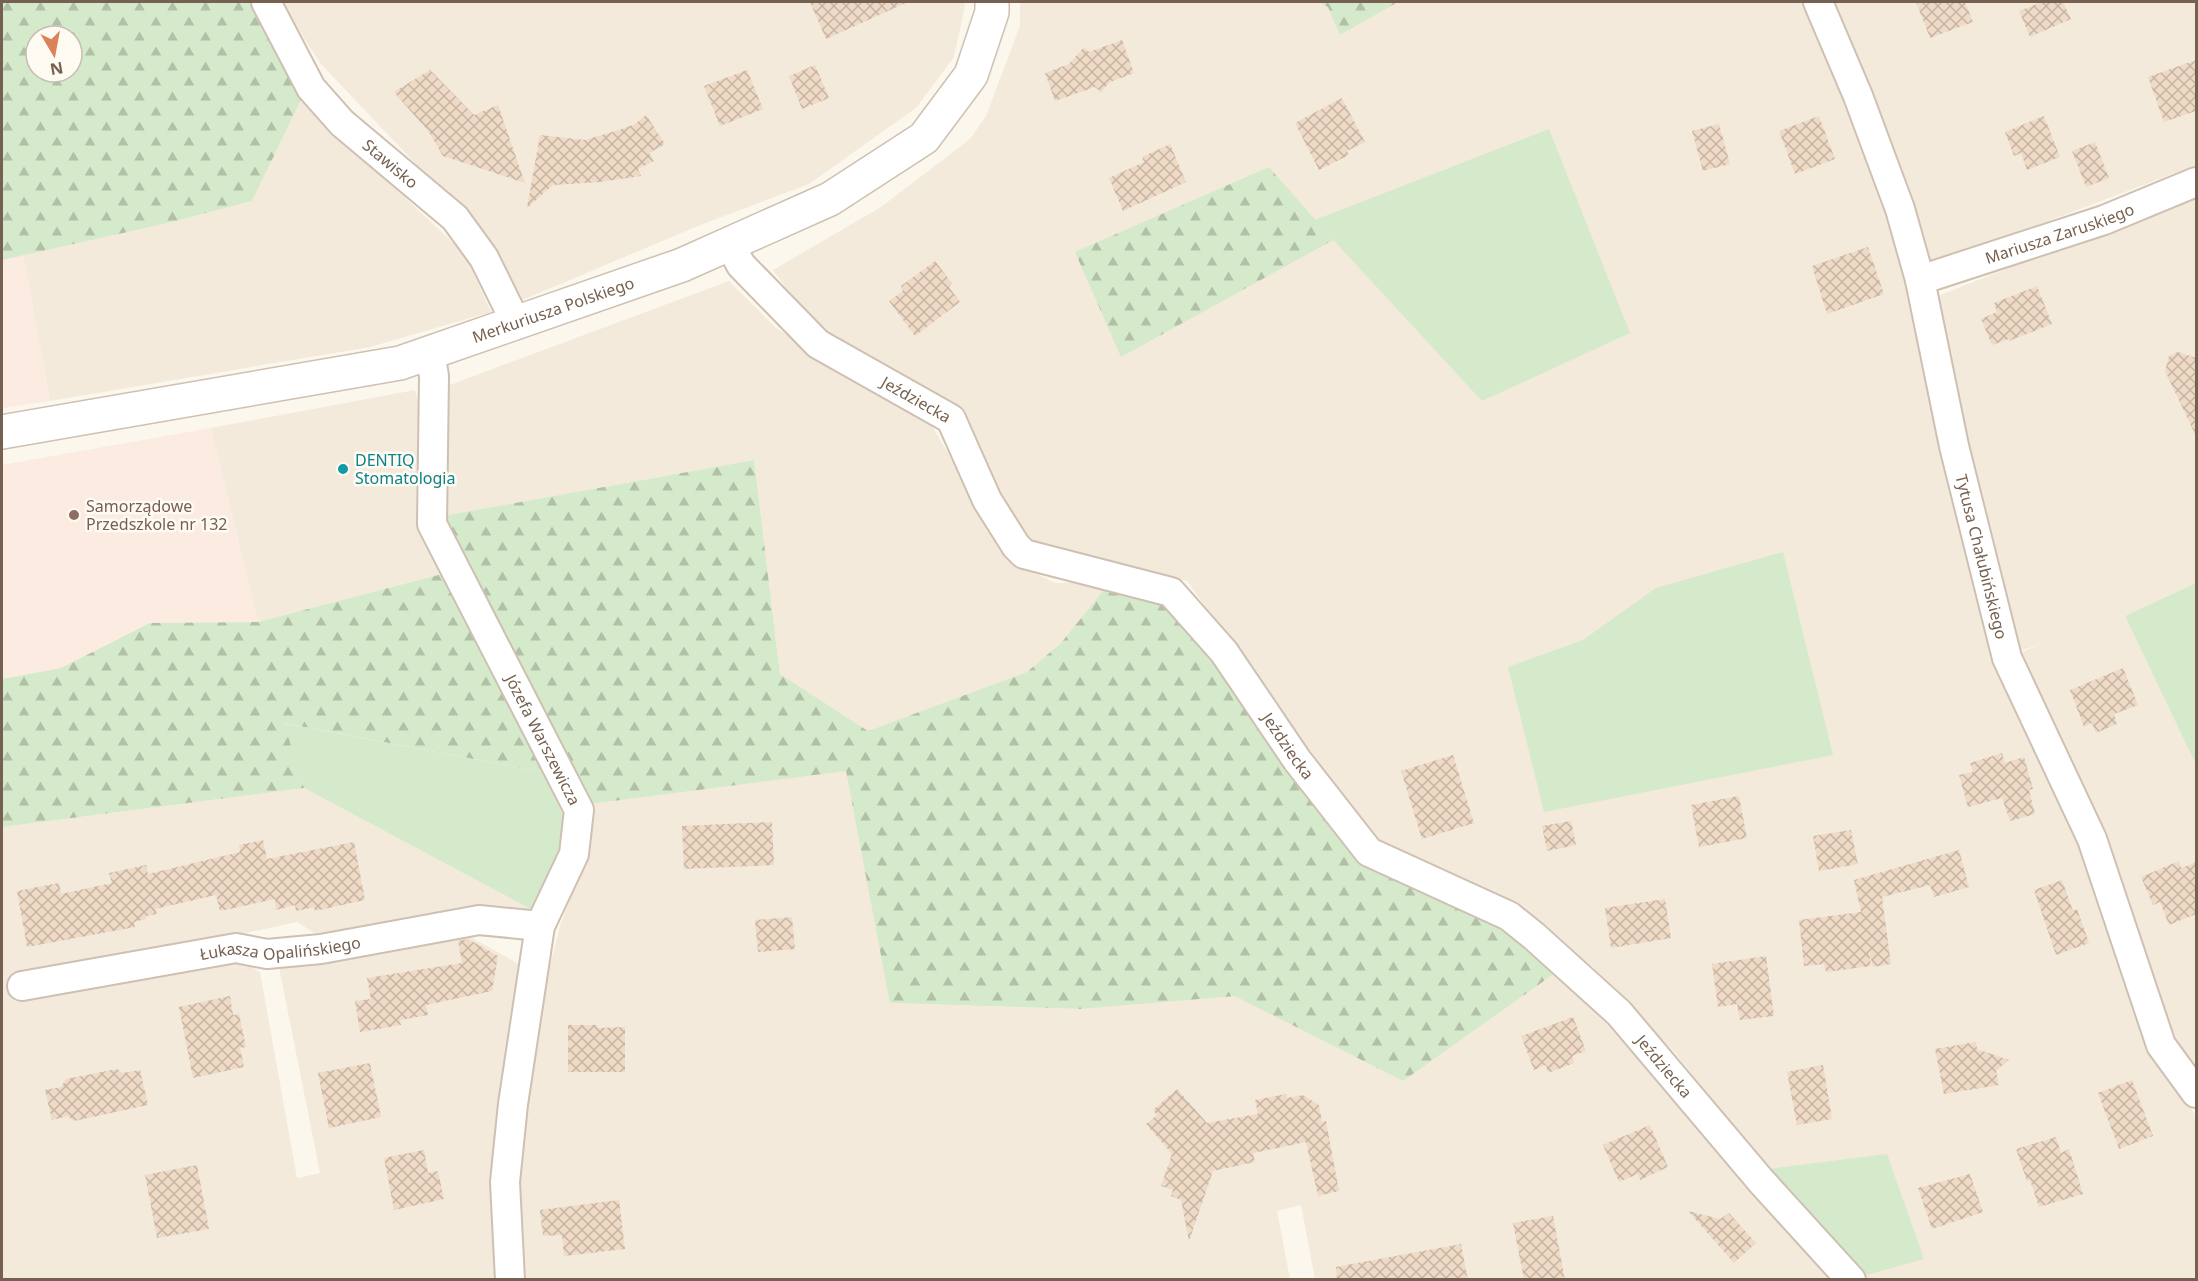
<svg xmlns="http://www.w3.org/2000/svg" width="2198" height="1281" font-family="'Noto Sans',sans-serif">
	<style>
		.residential { fill: #f3eadb }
		.commercial { fill: #fbebe1 }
		.grass { fill: #d5e9cb }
		.forest { fill: url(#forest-firs); fill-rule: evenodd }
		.building { fill: url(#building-cross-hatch) }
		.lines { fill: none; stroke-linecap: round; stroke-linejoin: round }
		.minor-casing { stroke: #cec0b2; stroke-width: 32 }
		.tertiary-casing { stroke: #cec0b2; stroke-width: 36 }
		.minor { stroke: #fff; stroke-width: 28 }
		.tertiary { stroke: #fff; stroke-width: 33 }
		.culture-dot { fill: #0f9aa8; stroke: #fefbf3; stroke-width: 2 }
		.education-dot { fill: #8d6e63; stroke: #fefbf3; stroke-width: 2 }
		.labels { text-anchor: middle; stroke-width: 5; stroke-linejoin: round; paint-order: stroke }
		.street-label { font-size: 16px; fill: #766150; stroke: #fefbf3 }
		.culture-label { font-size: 16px; fill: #0d838f; stroke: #fefbf3; text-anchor: start }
		.education-label { font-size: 16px; fill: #785e54; stroke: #fefbf3; text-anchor: start }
	</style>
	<defs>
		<pattern id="forest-firs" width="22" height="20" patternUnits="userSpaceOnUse" patternTransform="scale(1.5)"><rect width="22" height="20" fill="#d5e9cb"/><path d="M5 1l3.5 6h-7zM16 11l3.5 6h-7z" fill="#b1c0a7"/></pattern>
		<pattern id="building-cross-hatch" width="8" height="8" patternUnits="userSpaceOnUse" patternTransform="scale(1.5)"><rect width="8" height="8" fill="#efdac6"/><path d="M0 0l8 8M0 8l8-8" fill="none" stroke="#c6b4a3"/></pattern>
	</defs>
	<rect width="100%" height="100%" fill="#fcf7ec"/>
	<path class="residential" d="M281 2H965V5L954 57 916 108 809 184 698 226 520 301 487 239 320 63Z
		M1020 2H1808L1893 213 1960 511 2074 820 2153 1049 2196 1116V1279H1864L1768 1169 1676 1054 1593 968 1525 916 1374 850 1280 727 1210 613 1187 581 1059 557 1024 537 1006 518 966 420 897 370 811 323 773 270 881 207 970 139 986 116 1020 26Z
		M1829 2H2196V165L1930 266Z
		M301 100 465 254 491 312 370 347 50 401 23 255 168 223 252 201Z
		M2196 195V583L2125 616 2196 765V1081L2173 1051 2095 817 2021 652 2047 642 2017 652 1935 297Z
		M729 281 776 328 927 418 1013 562 1055 583 1110 582 1061 643 1027 672 868 731 780 674 754 460 442 516 447 386Z
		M415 390 427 437 442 574 258 622 211 428Z
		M846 770 891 1003 1080 1009 1235 995 1403 1081 1558 971 1652 1065 1735 1174 1832 1279H1315L1301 1205 1277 1211 1290 1279 523 1280 520 1206 522 1130 531 1043 560 926 576 883 590 804Z
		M304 788 540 914 456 910 321 937 297 922 16 982 19 1000 234 956 260 972 297 1178 320 1173 279 967 462 932 524 967 500 1279H2V827Z"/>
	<path class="commercial" d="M23 255 50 401 2 408V260Z
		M211 428 258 622 150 623 61 668 2 679V465Z"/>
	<path class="grass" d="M1549 129 1630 333 1482 401 1315 220Z
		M1783 552 1833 755 1544 812 1508 667 1583 640 1656 588Z
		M2196 583V765L2125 616Z
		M283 723 542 772 565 818 566 841 540 914 304 788Z
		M1887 1154 1924 1259 1863 1276 1768 1169Z"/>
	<path class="forest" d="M2 2H253L301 100 252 201 168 223 2 260ZM36 36H72V72H36Z
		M1319 2H1398L1340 35 1328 7Z
		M1269 167 1333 240 1121 357 1075 252Z
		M754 460 780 674 868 731 1027 672 1061 643 1110 582 1164 600 1185 616 1358 861 1468 902 1558 971 1403 1081 1235 996 1080 1009 890 1003 846 771 590 804 442 516Z
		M442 574 542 772 284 723 304 788 2 827V679L61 668 150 623 258 622Z"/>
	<path class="building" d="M810 2H908L826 39Z
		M1916 2H1965L1973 22 1930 38Z
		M2042 2H2063L2071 19 2030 37 2019 11Z
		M1122 40 1134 73 1110 82 1101 92 1095 87 1055 101 1045 73 1069 64 1084 47 1089 52Z
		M2196 60V111L2164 122 2148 77Z
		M815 65 829 98 802 109 789 76Z
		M430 70 474 115 498 105 525 183 443 156 429 132 394 92Z
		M747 70 763 109 720 126 704 86Z
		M1342 98 1365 142 1347 151 1349 155 1319 170 1295 123Z
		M646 115 665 144 649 153 654 161 638 169 641 176 600 182 553 185 527 208 540 135 585 140 619 130 635 124Z
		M1819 116 1835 159 1795 174 1779 131Z
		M2044 116 2060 157 2027 170 2021 153 2014 156 2005 132Z
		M1719 124 1730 164 1703 171 1692 131Z
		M2095 142 2109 178 2086 187 2072 151Z
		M1170 144 1186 182 1123 211 1109 178 1144 162 1142 157Z
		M1868 247 1884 294 1827 314 1812 266Z
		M935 261 952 283 949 287 960 302 915 336 889 301 903 291 901 286Z
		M2037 286 2052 324 2009 341V339L1992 345 1981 319 1997 312 1994 303Z
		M2178 352 2196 358V436L2165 371 2169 356Z
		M2123 668 2138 705 2114 714 2117 724 2096 733 2092 723 2084 727 2070 690Z
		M2002 753 2005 763 2024 757 2033 789 2029 790 2035 814 2010 821 2002 798 1968 807 1959 775 1973 772 1970 763Z
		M1453 755 1474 823 1422 839 1401 771Z
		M1739 796 1747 838 1699 847 1691 805Z
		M1571 821 1576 845 1547 851 1542 826Z
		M772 822 774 865 684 869 682 826Z
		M1851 830 1858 864 1819 871 1813 836Z
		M263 840 267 859 354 842 365 900 315 911 314 907 296 911 295 905 276 910 275 899 220 911 216 895 155 909 157 914 146 916V919L134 922 135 927 27 947 17 891 59 883 61 894 112 883 109 873 146 865 148 874 240 852 239 845Z
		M1959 850 1969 887 1934 897 1930 885 1882 897 1891 964 1873 967 1869 950 1871 966 1826 972 1824 964 1804 966 1799 920 1861 912 1854 880Z
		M2179 861 2181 868 2196 862V914L2169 925 2160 902 2153 905 2141 877Z
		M2062 880 2073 911 2077 909 2089 943 2056 955 2034 890Z
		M1665 899 1671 938 1611 948 1605 908Z
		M792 917 795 949 758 952 755 920Z
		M468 939 498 956 492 991 426 1005 428 1015 400 1020 401 1025 360 1032 355 1001 371 999 367 978 462 963 458 941Z
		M1766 956 1774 1016 1740 1020 1737 1004 1718 1007 1712 964Z
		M230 996 233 1015 239 1014 246 1047 240 1048 244 1067 193 1078 179 1007Z
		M1573 1017 1586 1051 1572 1056 1574 1063 1548 1073 1546 1065 1534 1070 1521 1036Z
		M568 1025H597L598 1028 625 1027V1072H568Z
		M1976 1042 1977 1049 2009 1060 1996 1071 1999 1085 1944 1094 1935 1049Z
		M370 1063 381 1117 329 1128 318 1073Z
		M1823 1065 1832 1119 1797 1125 1787 1072Z
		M117 1069 123 1073 140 1070 148 1105 74 1121 68 1116 52 1120 45 1090 61 1087 66 1079Z
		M2132 1080 2153 1136 2119 1149 2098 1093Z
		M1177 1089 1207 1123 1258 1114 1255 1100 1286 1094 1287 1098 1303 1095 1319 1105 1322 1122 1326 1121 1339 1191 1318 1196 1306 1142 1253 1153 1255 1162 1213 1171 1189 1241 1181 1200 1171 1196 1173 1190 1161 1186 1172 1154 1146 1124 1157 1115 1153 1110Z
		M1650 1125 1668 1167 1640 1180 1638 1174 1619 1182 1603 1145Z
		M2056 1137 2061 1153 2069 1149 2083 1194 2039 1207 2030 1180 2027 1181 2016 1149Z
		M424 1150 428 1173 438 1171 444 1199 394 1210 384 1158Z
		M197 1165 209 1229 157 1238 145 1175Z
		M1970 1174 1983 1212 1932 1229 1918 1188Z
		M619 1200 625 1249 564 1256 562 1235 543 1236 540 1210Z
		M1688 1211 1720 1219 1729 1213 1756 1243 1734 1263Z
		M1553 1216 1565 1280H1524L1513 1223Z
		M1461 1244 1468 1280H1337L1336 1267Z"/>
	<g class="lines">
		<defs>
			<g id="minor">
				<path id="s1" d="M266 2 311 88 342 123 455 218 484 258 516 323"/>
				<path id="s2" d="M1818 2 1858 96 1900 209 1920 280 1954 446 2007 658 2092 839 2161 1045 2196 1093"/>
				<path id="s3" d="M729 243 741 265 818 344 951 419 987 500 1016 546 1024 554 1171 592 1224 652 1297 760 1369 852 1509 916 1535 937 1619 1013 1761 1181 1851 1280"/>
				<path id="s4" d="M1920 280 2104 220 2196 182"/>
				<path id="s5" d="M430 353 434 376 432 524 579 810 574 854 540 926 513 1104 505 1182 510 1280"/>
				<path id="s6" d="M22 986 236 948 267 954 321 949 479 920 540 926"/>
			</g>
			<g id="tertiary">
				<path id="s7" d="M2 432 400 363 682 265 830 199 924 138 971 75 992 12V2"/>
			</g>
		</defs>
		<use href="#minor" class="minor-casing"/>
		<use href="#tertiary" class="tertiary-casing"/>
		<use href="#minor" class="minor"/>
		<use href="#tertiary" class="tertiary"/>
	</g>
	<circle class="culture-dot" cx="343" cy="469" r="6"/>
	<circle class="education-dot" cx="74" cy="515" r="6"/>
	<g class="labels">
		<g class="street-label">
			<text dy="6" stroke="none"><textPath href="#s1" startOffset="207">Stawisko</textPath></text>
			<text dy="6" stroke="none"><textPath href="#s4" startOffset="147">Mariusza Zaruskiego</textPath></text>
			<text dy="6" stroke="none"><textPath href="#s7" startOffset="566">Merkuriusza Polskiego</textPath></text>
			<text dy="6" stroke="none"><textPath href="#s3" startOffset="248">Jeździecka</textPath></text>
			<text dy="6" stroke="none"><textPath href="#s2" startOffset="580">Tytusa Chałubińskiego</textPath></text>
			<text dy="6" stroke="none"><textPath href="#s5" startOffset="414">Józefa Warszewicza</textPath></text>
			<text dy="6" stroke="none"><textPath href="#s3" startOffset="788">Jeździecka</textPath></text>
			<text dy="6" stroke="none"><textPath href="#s6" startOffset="262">Łukasza Opalińskiego</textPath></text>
			<text dy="6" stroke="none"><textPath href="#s3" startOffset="1292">Jeździecka</textPath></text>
		</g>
		<g class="culture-label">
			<text x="355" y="466">DENTIQ<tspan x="355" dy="18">Stomatologia</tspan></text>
		</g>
		<g class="education-label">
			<text x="86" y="512">Samorządowe<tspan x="86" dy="18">Przedszkole nr 132</tspan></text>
		</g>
	</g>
	<rect width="2198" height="1281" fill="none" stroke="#766150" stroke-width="6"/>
	<g transform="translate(54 54) rotate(170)"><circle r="28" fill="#fefbf3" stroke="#c8bdb2" stroke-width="1.5"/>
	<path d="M0-4.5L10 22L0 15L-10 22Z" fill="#dc825b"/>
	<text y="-9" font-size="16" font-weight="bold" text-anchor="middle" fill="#766150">N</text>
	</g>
</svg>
